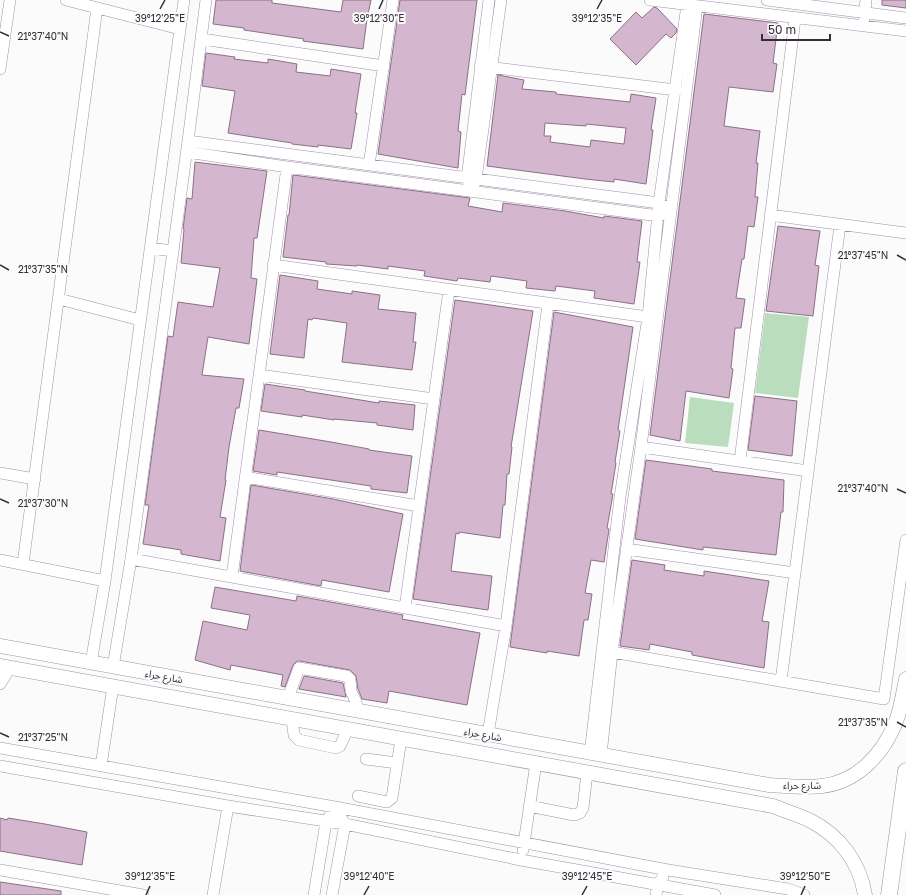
<svg xmlns="http://www.w3.org/2000/svg" width="906" height="895" font-family="'Golos Text','Noto Sans Arabic',sans-serif">
	<style>
		.green { fill: #baddbe }
		.building { fill: #d4b7cf; stroke: #8b7086; fill-rule: evenodd }
		.lines { fill: none; stroke-linecap: round; stroke-linejoin: round }
		.minor-casing { stroke: #a28fab; stroke-width: 12 }
		.major-casing { stroke: #a28fab; stroke-width: 15 }
		.highway-casing { stroke: #a28fab; stroke-width: 17 }
		.minor { stroke: #fff; stroke-width: 11 }
		.major { stroke: #fff; stroke-width: 14 }
		.highway { stroke: #fff; stroke-width: 16 }
		.ticks { fill: none; stroke: #352d39; stroke-width: 1.5 }
		.labels { text-anchor: middle; stroke-width: 4; stroke-linejoin: round; paint-order: stroke }
		.street-label { font-size: 10px; fill: #352d39; stroke: #fbfbfb }
		.ticks-label { font-size: 10px; text-anchor: middle; fill: #352d39; stroke: #fbfbfb; stroke-width: 4; stroke-linejoin: round; paint-order: stroke }
	</style>
	<rect width="100%" height="100%" fill="#fbfbfb"/>
	<path class="green" d="M765 313 809 317 798 398 755 393Z
		M690 397 734 403 728 447 685 443Z"/>
	<path class="building" d="M216 0H272V3L341 12 343 0H371L367 19 363 49 303 41 304 39 244 30V28L213 24Z
		M400 0H477L465 95 462 94 458 131 461 132 458 168 378 154Z
		M882 0H906V8L882 5Z
		M654 7 657 8 677 29 676 33 671 38 666 34 636 65 610 39 636 12 642 18Z
		M704 14 778 23 773 63 777 64 773 92 729 87 724 126 760 131 756 163H758L755 197H758L754 227 748 226 744 259H742L736 298 745 299 741 328H735L731 368 733 369 729 398 686 391 680 441 650 435Z
		M206 53 235 57 234 59 268 63V59L297 64 296 72 330 76 331 69 361 74 355 113H357L351 149 318 145V147L292 144V143L228 133 235 91 202 86Z
		M498 75 524 80 522 89 556 92V94L630 102 631 94 656 98 651 130H653L646 184 614 179V182L585 179 487 166ZM545 123 586 126V124L626 128 624 144 591 140 590 147 550 142 551 136H544Z
		M195 162 267 171 257 238H254L251 278 257 279 249 344 208 337 202 375 244 379 239 408H236L229 447 225 480H226L220 517 226 518 220 561 181 554V550L143 544 149 505H145L168 336 173 337 178 302 213 307 220 268 181 263 184 229H183L187 198 192 199Z
		M293 175 470 198 468 206 502 212 503 203 565 211 604 218V216L642 221 637 262H640L634 304 594 298 595 291 556 286 555 291 526 288 527 281 491 276 490 282 458 278 457 281 424 276 425 271 388 266V269L357 265V266L326 264V262L283 257 288 215H289Z
		M778 226 820 231 815 265 819 266 813 316 766 311Z
		M280 275 318 281 317 289 352 294V291L380 295 378 309 416 313 413 342H416L412 370 342 362 347 323 313 318 312 320 308 319 304 358 270 354Z
		M455 300 533 311 511 447H512L509 474H507L505 505H503L500 538 459 532V534L456 533 451 571 492 576 488 610 413 599Z
		M554 312 633 327 618 430 620 431 615 462 616 463 611 494H613L607 528 609 529 608 536 604 562 591 560 585 593 592 594 588 620H584L579 656 547 651V653L510 647Z
		M265 384 305 390V391L379 403V401L415 405 413 430 377 425V423L334 419V420L302 415V417L261 411Z
		M755 396 797 401 792 456 748 450Z
		M259 430 331 442 369 449V450L412 456 407 493 371 489V486L277 472V475L253 471Z
		M646 460 712 469V471L784 480 783 512H781L776 555 703 547V550L635 539Z
		M251 485 333 499 403 514 389 592 322 580 321 586 240 571Z
		M632 560 665 565 664 570 704 576V571L769 581 762 621 769 622 764 668 692 655V652L650 644 649 650 620 646Z
		M215 587 296 601 297 596 403 615 402 619 480 633 467 705 389 691 387 703 362 699 358 689 356 676 350 670 300 661H297L293 665 285 687 281 686 283 675 231 665 230 670 195 660 203 621 247 630 250 615 211 608Z
		M304 676 343 683 346 697 299 689Z
		M0 818 7 820 8 818 45 824 87 832 82 865 0 851Z
		M0 882 61 891V895H0Z"/>
	<g class="lines">
		<defs>
			<path id="minor" d="M66 0 180 29
				M650 0 906 31
				M767 0 906 18
				M864 19 866 0
				M202 39 384 66
				M480 66 676 90
				M0 69 10 0
				M187 152 287 167 659 216 671 210 659 203 188 141
				M369 165 393 0
				M470 185 467 179 489 0
				M474 185 476 179 501 0
				M770 215 906 233
				M150 248 173 251
				M273 265 648 317
				M59 299 140 320
				M259 375 434 399
				M641 447 808 471
				M740 461 795 19
				M0 473 35 479
				M245 477 419 506
				M626 549 795 573
				M131 559 506 626
				M0 560 105 581
				M23 564 97 8
				M232 577 287 167
				M405 608 449 290
				M612 652 884 699 906 540
				M91 663 105 581 184 0
				M113 667 131 559 188 141 206 0
				M781 681 840 225
				M0 684 10 668
				M288 698 299 668 346 676 350 679 351 691 356 702 358 711
				M292 719 294 735 299 740 336 748 340 746 348 729
				M488 734 506 626 548 304
				M0 748 335 807 668 870 788 889 804 895
				M590 754 620 497 648 317 659 203 687 5
				M601 755 612 652 641 447 697 6
				M366 759 397 763
				M0 766 228 806 345 824 521 860 715 895
				M101 766 113 686
				M358 796 387 802 392 798 401 739
				M529 806 574 815 580 813 583 808 587 773
				M523 850 536 763
				M0 870 143 895
				M213 895 228 806
				M314 895 326 822 335 807 345 824 332 895
				M656 895 658 884 663 877"/>
			<path id="major" d="M0 646 769 785C785 786 807 788 822 786 857 782 882 755 895 724 901 710 903 693 906 679
				M0 666 773 806C785 811 799 815 811 821 840 836 860 863 865 895"/>
			<path id="highway" d="M889 895 906 771"/>
		</defs>
		<use href="#minor" class="minor-casing"/>
		<use href="#major" class="major-casing"/>
		<use href="#highway" class="highway-casing"/>
		<use href="#minor" class="minor"/>
		<use href="#major" class="major"/>
		<use href="#highway" class="highway"/>
	</g>
	<path class="ticks" d="M160 9 165 0M379 9 383 0M597 9 602 0M0 32 9 36M897 255 906 260M0 265 9 270M897 489 906 493M0 499 9 503M897 722 906 727M0 733 9 737M146 895 150 886M364 895 369 886M582 895 587 886M801 895 805 886"/>
	<g class="labels">
		<g class="street-label">
			<text transform="translate(164 676) rotate(10)" y="4">شارع حراء</text>
			<text transform="translate(483 734) rotate(10)" y="4">شارع حراء</text>
			<text x="802" y="789">شارع حراء</text>
		</g>
	</g>
	<g class="ticks-label">
		<text x="160" y="22">39°12'25"E</text>
		<text x="379" y="22">39°12'30"E</text>
		<text x="597" y="22">39°12'35"E</text>
		<text x="43" y="40">21°37'40"N</text>
		<text x="863" y="259">21°37'45"N</text>
		<text x="43" y="273">21°37'35"N</text>
		<text x="863" y="492">21°37'40"N</text>
		<text x="43" y="507">21°37'30"N</text>
		<text x="863" y="726">21°37'35"N</text>
		<text x="43" y="741">21°37'25"N</text>
		<text x="150" y="880">39°12'35"E</text>
		<text x="369" y="880">39°12'40"E</text>
		<text x="587" y="880">39°12'45"E</text>
		<text x="805" y="880">39°12'50"E</text>
	</g>
	<path d="M762 34v6h68v-6" fill="none" stroke="#352d39" stroke-width="2"/>
	<text x="768" y="34" font-size="12" fill="#352d39" stroke="#fbfbfb" stroke-width="3" paint-order="stroke">50 m</text>
</svg>
